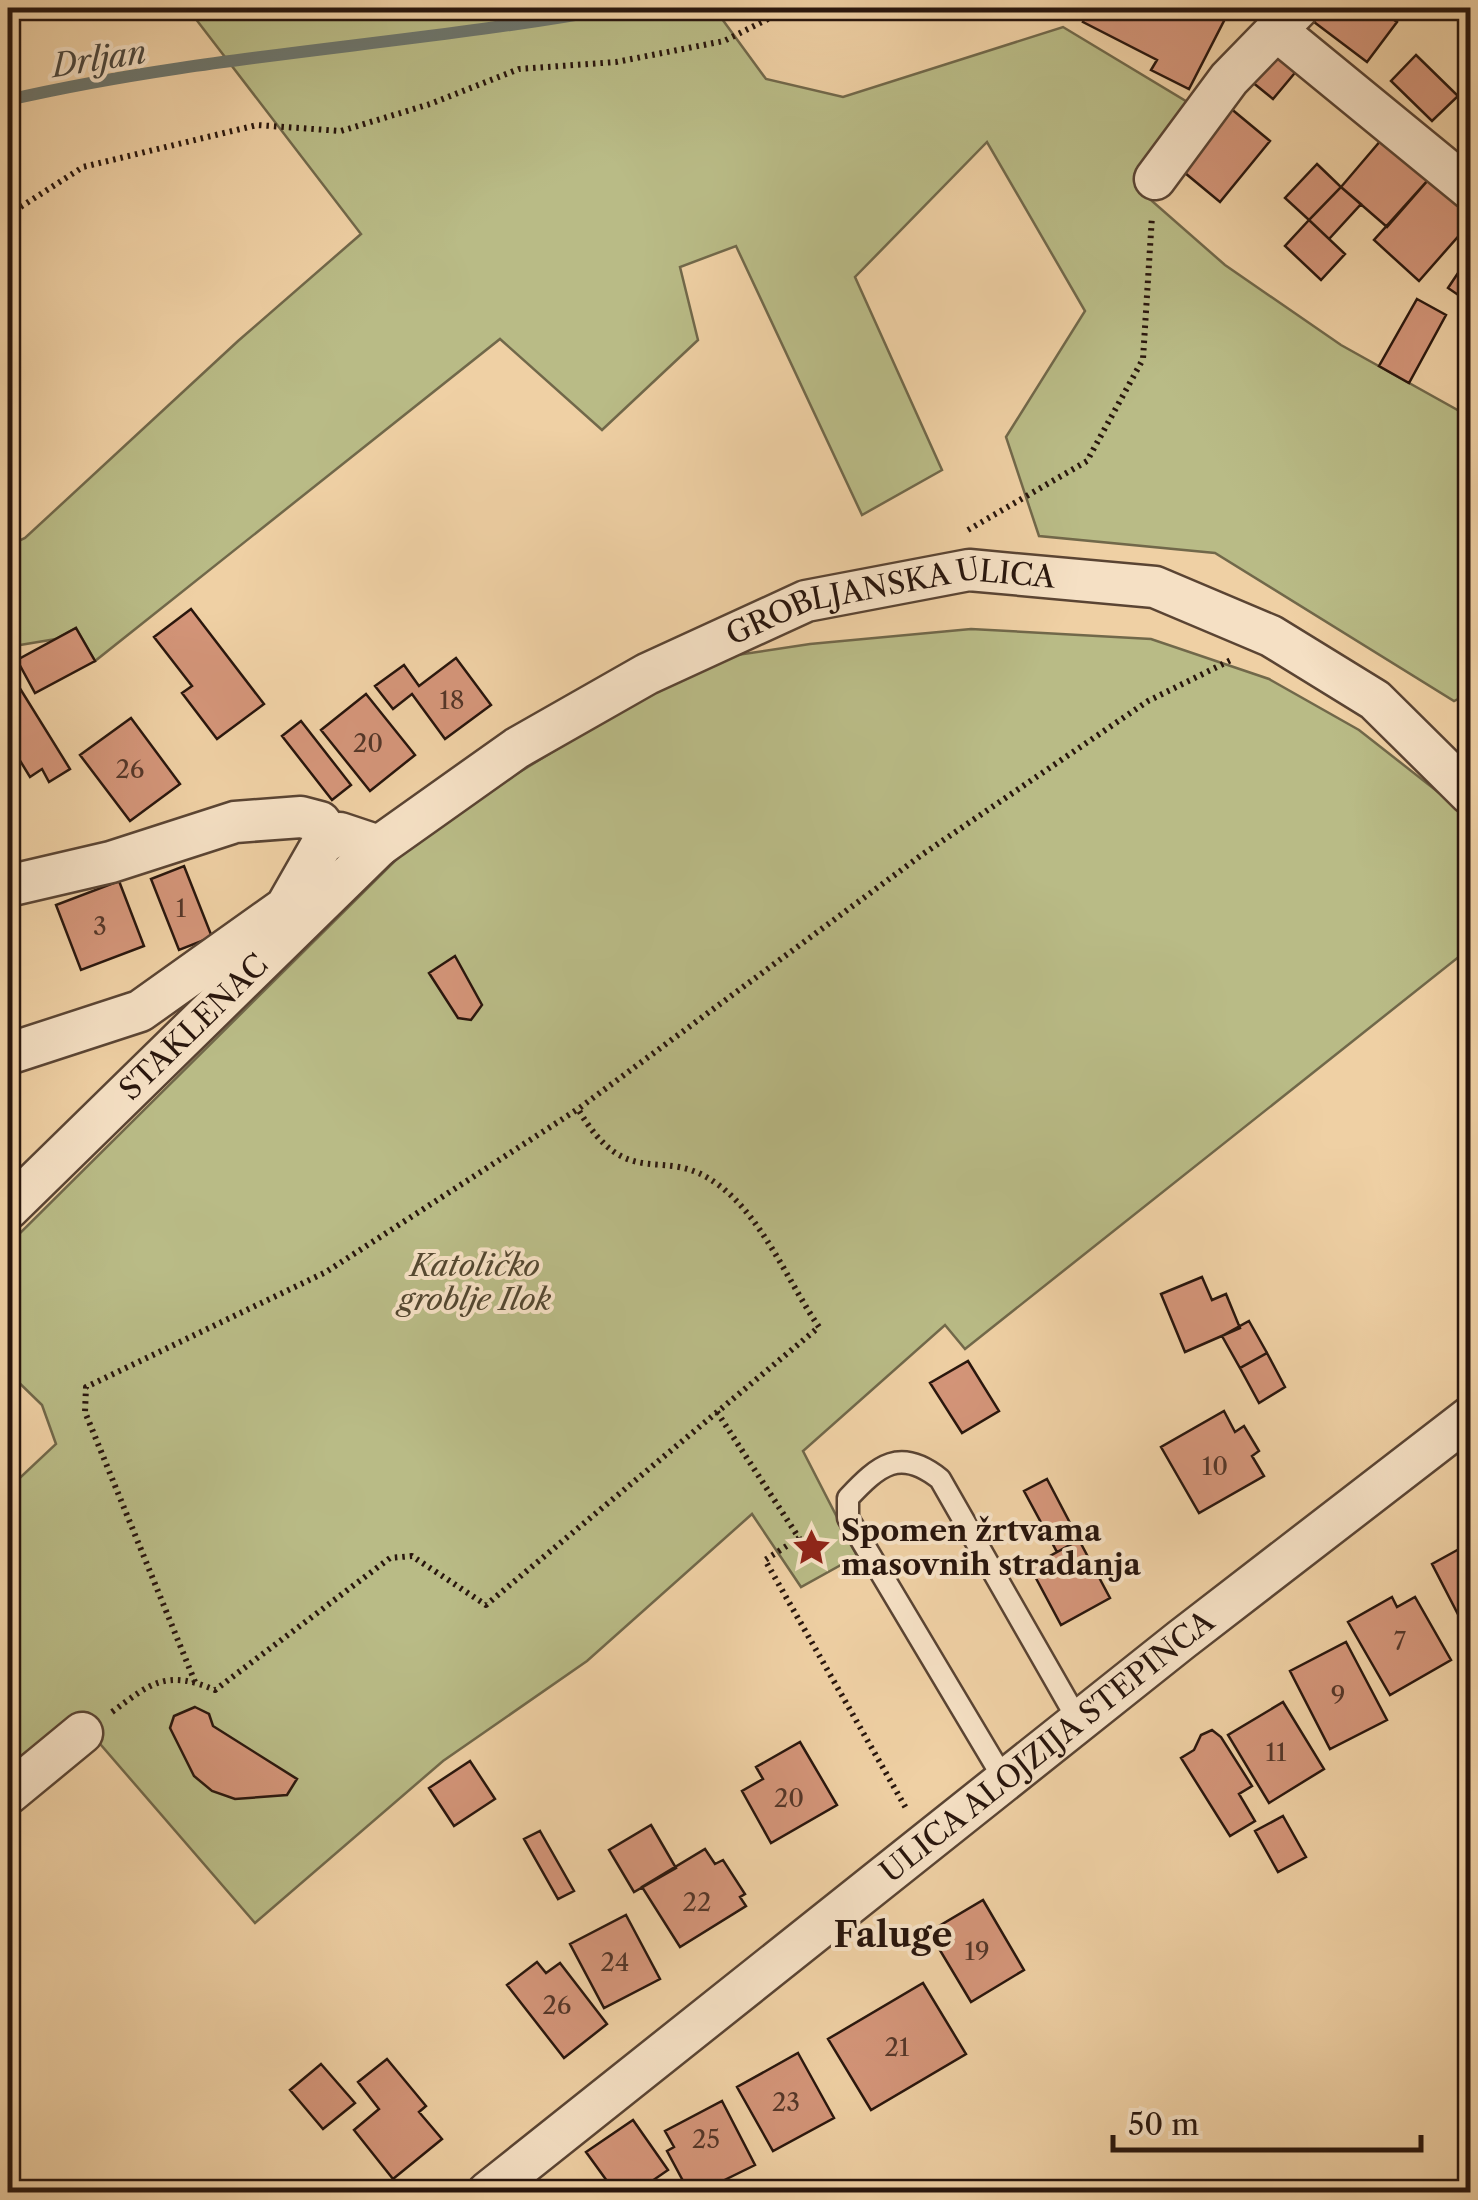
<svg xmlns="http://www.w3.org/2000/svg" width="1478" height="2200" font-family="'Libre Caslon Text',serif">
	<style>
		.green { fill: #b9bb86; stroke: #71684a; stroke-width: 2.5 }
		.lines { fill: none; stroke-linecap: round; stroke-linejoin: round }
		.stream { stroke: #6d766d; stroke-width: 12 }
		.building { fill: #d49579; stroke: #29160d; stroke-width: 2.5 }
		.lane-casing { stroke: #5a4433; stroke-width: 25 }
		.street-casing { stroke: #5a4433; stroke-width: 45 }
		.path { stroke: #29160d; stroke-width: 6; stroke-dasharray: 2.5 5; stroke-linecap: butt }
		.lane { stroke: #f5e0c4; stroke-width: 20 }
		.street { stroke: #f5e0c4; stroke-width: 40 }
		.labels { text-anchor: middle; stroke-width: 8; stroke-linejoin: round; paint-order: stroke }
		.number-label { font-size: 25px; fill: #543628 }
		.street-label { font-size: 30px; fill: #29160d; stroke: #f5e0c4 }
		.park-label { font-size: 30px; font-style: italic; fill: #544831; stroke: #f5e0c4 }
		.poi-label { font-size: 30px; font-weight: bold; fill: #29160d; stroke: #f5e0c4; text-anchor: start }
		.water-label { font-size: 32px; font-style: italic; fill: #4b463d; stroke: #f5e0c4 }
		.quarter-label { font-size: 35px; font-weight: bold; fill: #29160d; stroke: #f5e0c4 }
	</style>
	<rect width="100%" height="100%" fill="#efd0a4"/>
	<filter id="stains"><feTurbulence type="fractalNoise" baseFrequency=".002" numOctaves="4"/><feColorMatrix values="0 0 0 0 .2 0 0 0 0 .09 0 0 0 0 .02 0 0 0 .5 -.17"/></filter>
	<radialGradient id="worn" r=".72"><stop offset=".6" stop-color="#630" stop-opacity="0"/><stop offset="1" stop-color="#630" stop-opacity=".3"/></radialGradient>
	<path class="green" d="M265 8H714L766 79 843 97 1063 27 1189 103 1136 187 1225 265 1341 345 1470 417V693L1454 701 1215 553 1039 536 1006 437 1085 311 987 142 855 277 942 470 862 515 736 246 680 267 698 340 602 430 500 339 95 661 76 628 56 639 8 647V546L25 538 238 341 361 234 195 18Z
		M971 629 1151 639 1269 679 1359 730 1461 810 1470 823V948L965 1349 945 1325 803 1451 857 1556 801 1587 752 1514 587 1661 443 1761 255 1923 88 1730 8 1794V1489L56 1444 42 1405 8 1372V1245L423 833 510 778 653 690 737 655 810 644Z"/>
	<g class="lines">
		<path class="stream" d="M8 100C207 54 414 45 615 8"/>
	</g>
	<path class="building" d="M1091 8H1217L1228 13 1189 89 1151 70 1157 60 1083 22Z
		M1324 8H1377L1397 22 1367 62 1314 22Z
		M1451 8H1470V25Z
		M1273 45 1299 68 1273 99 1246 77Z
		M1416 55 1458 96 1432 121 1391 81Z
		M1229 107 1270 141 1220 202 1179 168Z
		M1382 139 1428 180 1387 227 1341 187Z
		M1317 164 1341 187 1309 220 1285 198Z
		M1428 180 1470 215V223L1419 281 1374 240Z
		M1341 187 1361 204 1329 239 1309 220Z
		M1309 220 1345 254 1321 280 1285 246Z
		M1458 273 1470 281V303L1448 288Z
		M1417 299 1446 315 1409 383 1379 366Z
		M191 609 264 704 217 739 182 693 192 686 154 637Z
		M76 628 95 661 35 693 17 660Z
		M456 658 491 705 445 739 412 694 393 709 375 686 404 665 419 686Z
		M11 674 70 769 49 782 42 769 30 777 8 741Z
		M366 694 415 755 370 791 321 730Z
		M131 718 180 784 130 821 80 755Z
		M301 721 351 785 332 800 282 736Z
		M184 866 212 937 179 950 151 879Z
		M119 881 144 946 81 970 56 905Z
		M12 944 18 957 11 961 16 972 8 976V946Z
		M455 956 482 1005 471 1020 458 1018 429 973Z
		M1202 1277 1212 1300 1226 1294 1240 1328 1185 1352 1161 1294Z
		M1249 1321 1267 1353 1240 1368 1222 1336Z
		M1267 1353 1285 1387 1259 1403 1240 1368Z
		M968 1361 999 1411 962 1433 930 1383Z
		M1224 1411 1235 1432 1244 1426 1259 1451 1252 1456 1264 1476 1199 1513 1161 1447Z
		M1047 1479 1079 1540 1057 1552 1024 1491Z
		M1079 1540 1110 1598 1061 1625 1030 1567Z
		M1470 1543V1620L1463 1624 1432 1564Z
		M1392 1597 1397 1607 1415 1597 1451 1660 1390 1695 1348 1622Z
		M1346 1642 1387 1720 1330 1749 1290 1671Z
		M1283 1702 1324 1769 1269 1803 1228 1735Z
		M195 1707 209 1714 213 1726 297 1779 287 1795 235 1799 212 1791 194 1776 170 1728 174 1716Z
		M1212 1730 1221 1737 1252 1786 1239 1794 1255 1821 1230 1836 1181 1758 1194 1750 1201 1735Z
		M800 1742 837 1805 771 1843 742 1791 763 1779 756 1767Z
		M470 1761 495 1799 454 1826 429 1788Z
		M1283 1816 1306 1857 1278 1872 1255 1831Z
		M651 1825 676 1868 634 1892 609 1850Z
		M540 1831 574 1891 558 1899 524 1839Z
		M705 1849 715 1864 723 1860 745 1894 740 1897 746 1906 680 1947 642 1887Z
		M983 1900 1024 1970 971 2002 929 1932Z
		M626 1915 660 1979 604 2008 570 1944Z
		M537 1962 546 1973 560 1963 607 2024 564 2058 507 1985Z
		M923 1983 966 2054 871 2110 828 2039Z
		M798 2053 834 2118 773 2151 737 2087Z
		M387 2059 426 2106 419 2112 442 2139 393 2179 354 2130 379 2109 358 2082Z
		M321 2064 355 2103 323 2129 290 2090Z
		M722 2101 755 2165 700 2192H689L667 2151 674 2147 665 2131Z
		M633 2120 668 2170 636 2192H615L586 2152Z
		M587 2181 593 2192H563Z"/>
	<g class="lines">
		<defs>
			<path id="lane" d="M1005 1781 848 1518V1498C879 1465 900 1447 940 1479L1079 1722"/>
			<g id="street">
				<path d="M1276 30 1470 189"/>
				<path d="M1155 179 1229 79 1298 8"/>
				<path d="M8 886 111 862 235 822 301 817 320 822 332 838"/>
				<path id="s1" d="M8 1054 140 1011 286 907 322 844 340 833 379 846 517 748 647 674 806 601 969 570 1155 587 1271 636 1375 700 1470 794"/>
				<path id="s2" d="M8 1209 379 846"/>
				<path d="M8 1794 82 1733"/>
				<path id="s3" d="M488 2192 1181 1640 1470 1417"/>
			</g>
		</defs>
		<use href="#lane" class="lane-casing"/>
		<use href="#street" class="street-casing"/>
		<path class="path" d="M8 215 83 167 257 125 341 131 430 104 519 69 616 62 724 41 790 8
			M968 530 1087 461 1143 359 1152 216
			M717 1412 799 1538 765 1560 907 1810
			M195 1682 85 1412 86 1387 326 1272 578 1109
			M112 1712C151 1683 166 1669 215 1690L390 1558 412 1556 486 1605 819 1327C788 1282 764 1220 720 1186 662 1141 630 1197 578 1109L923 854 1148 701 1231 660"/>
		<use href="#lane" class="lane"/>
		<use href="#street" class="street"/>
	</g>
	<defs>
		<symbol id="sight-bare" viewBox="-9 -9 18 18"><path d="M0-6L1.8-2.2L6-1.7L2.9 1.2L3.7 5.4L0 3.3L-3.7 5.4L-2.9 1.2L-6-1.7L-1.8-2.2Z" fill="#8f2418" stroke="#f5e0c4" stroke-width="2.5" paint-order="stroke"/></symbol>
	</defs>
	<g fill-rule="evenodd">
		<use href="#sight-bare" x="784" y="1520" width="55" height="55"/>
	</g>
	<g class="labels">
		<g class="number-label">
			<text x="452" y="709">18</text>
			<text x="368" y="752">20</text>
			<text x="130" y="778">26</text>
			<text x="181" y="917">1</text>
			<text x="100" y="935">3</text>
			<text x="1215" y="1475">10</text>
			<text x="1400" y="1650">7</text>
			<text x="1338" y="1704">9</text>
			<text x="1276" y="1761">11</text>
			<text x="789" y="1807">20</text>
			<text x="697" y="1911">22</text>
			<text x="977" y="1960">19</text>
			<text x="615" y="1971">24</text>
			<text x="557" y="2014">26</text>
			<text x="897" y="2056">21</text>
			<text x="786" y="2111">23</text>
			<text x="706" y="2148">25</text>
		</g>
		<g class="street-label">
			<text dy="10" stroke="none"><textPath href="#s1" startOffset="1030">GROBLJANSKA ULICA</textPath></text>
			<text dy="10" stroke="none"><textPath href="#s2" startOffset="260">STAKLENAC</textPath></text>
			<text dy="10" stroke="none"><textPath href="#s3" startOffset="715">ULICA ALOJZIJA STEPINCA</textPath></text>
		</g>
		<g class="park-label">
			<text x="475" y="1276">Katoličko<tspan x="475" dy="34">groblje Ilok</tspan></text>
		</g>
		<g class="poi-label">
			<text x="841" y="1541">Spomen žrtvama<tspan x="841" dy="34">masovnih stradanja</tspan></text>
		</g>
		<g class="water-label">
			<text transform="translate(99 59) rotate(-9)" y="11">Drljan</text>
		</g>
		<g class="quarter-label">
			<text x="893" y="1947">Faluge</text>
		</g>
	</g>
	<rect width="1478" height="2200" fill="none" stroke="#efd0a4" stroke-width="40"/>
	<rect x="10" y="10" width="1458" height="2180" fill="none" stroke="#29160d" stroke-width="5"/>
	<rect x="20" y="20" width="1438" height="2160" fill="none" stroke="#29160d" stroke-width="2.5"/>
	<path d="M1113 2135v15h308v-15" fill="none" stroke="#29160d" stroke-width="5"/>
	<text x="1128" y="2135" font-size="30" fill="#29160d" stroke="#f5e0c4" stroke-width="8" paint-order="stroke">50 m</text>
	<rect width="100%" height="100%" filter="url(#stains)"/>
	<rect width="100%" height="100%" fill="url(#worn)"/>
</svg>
